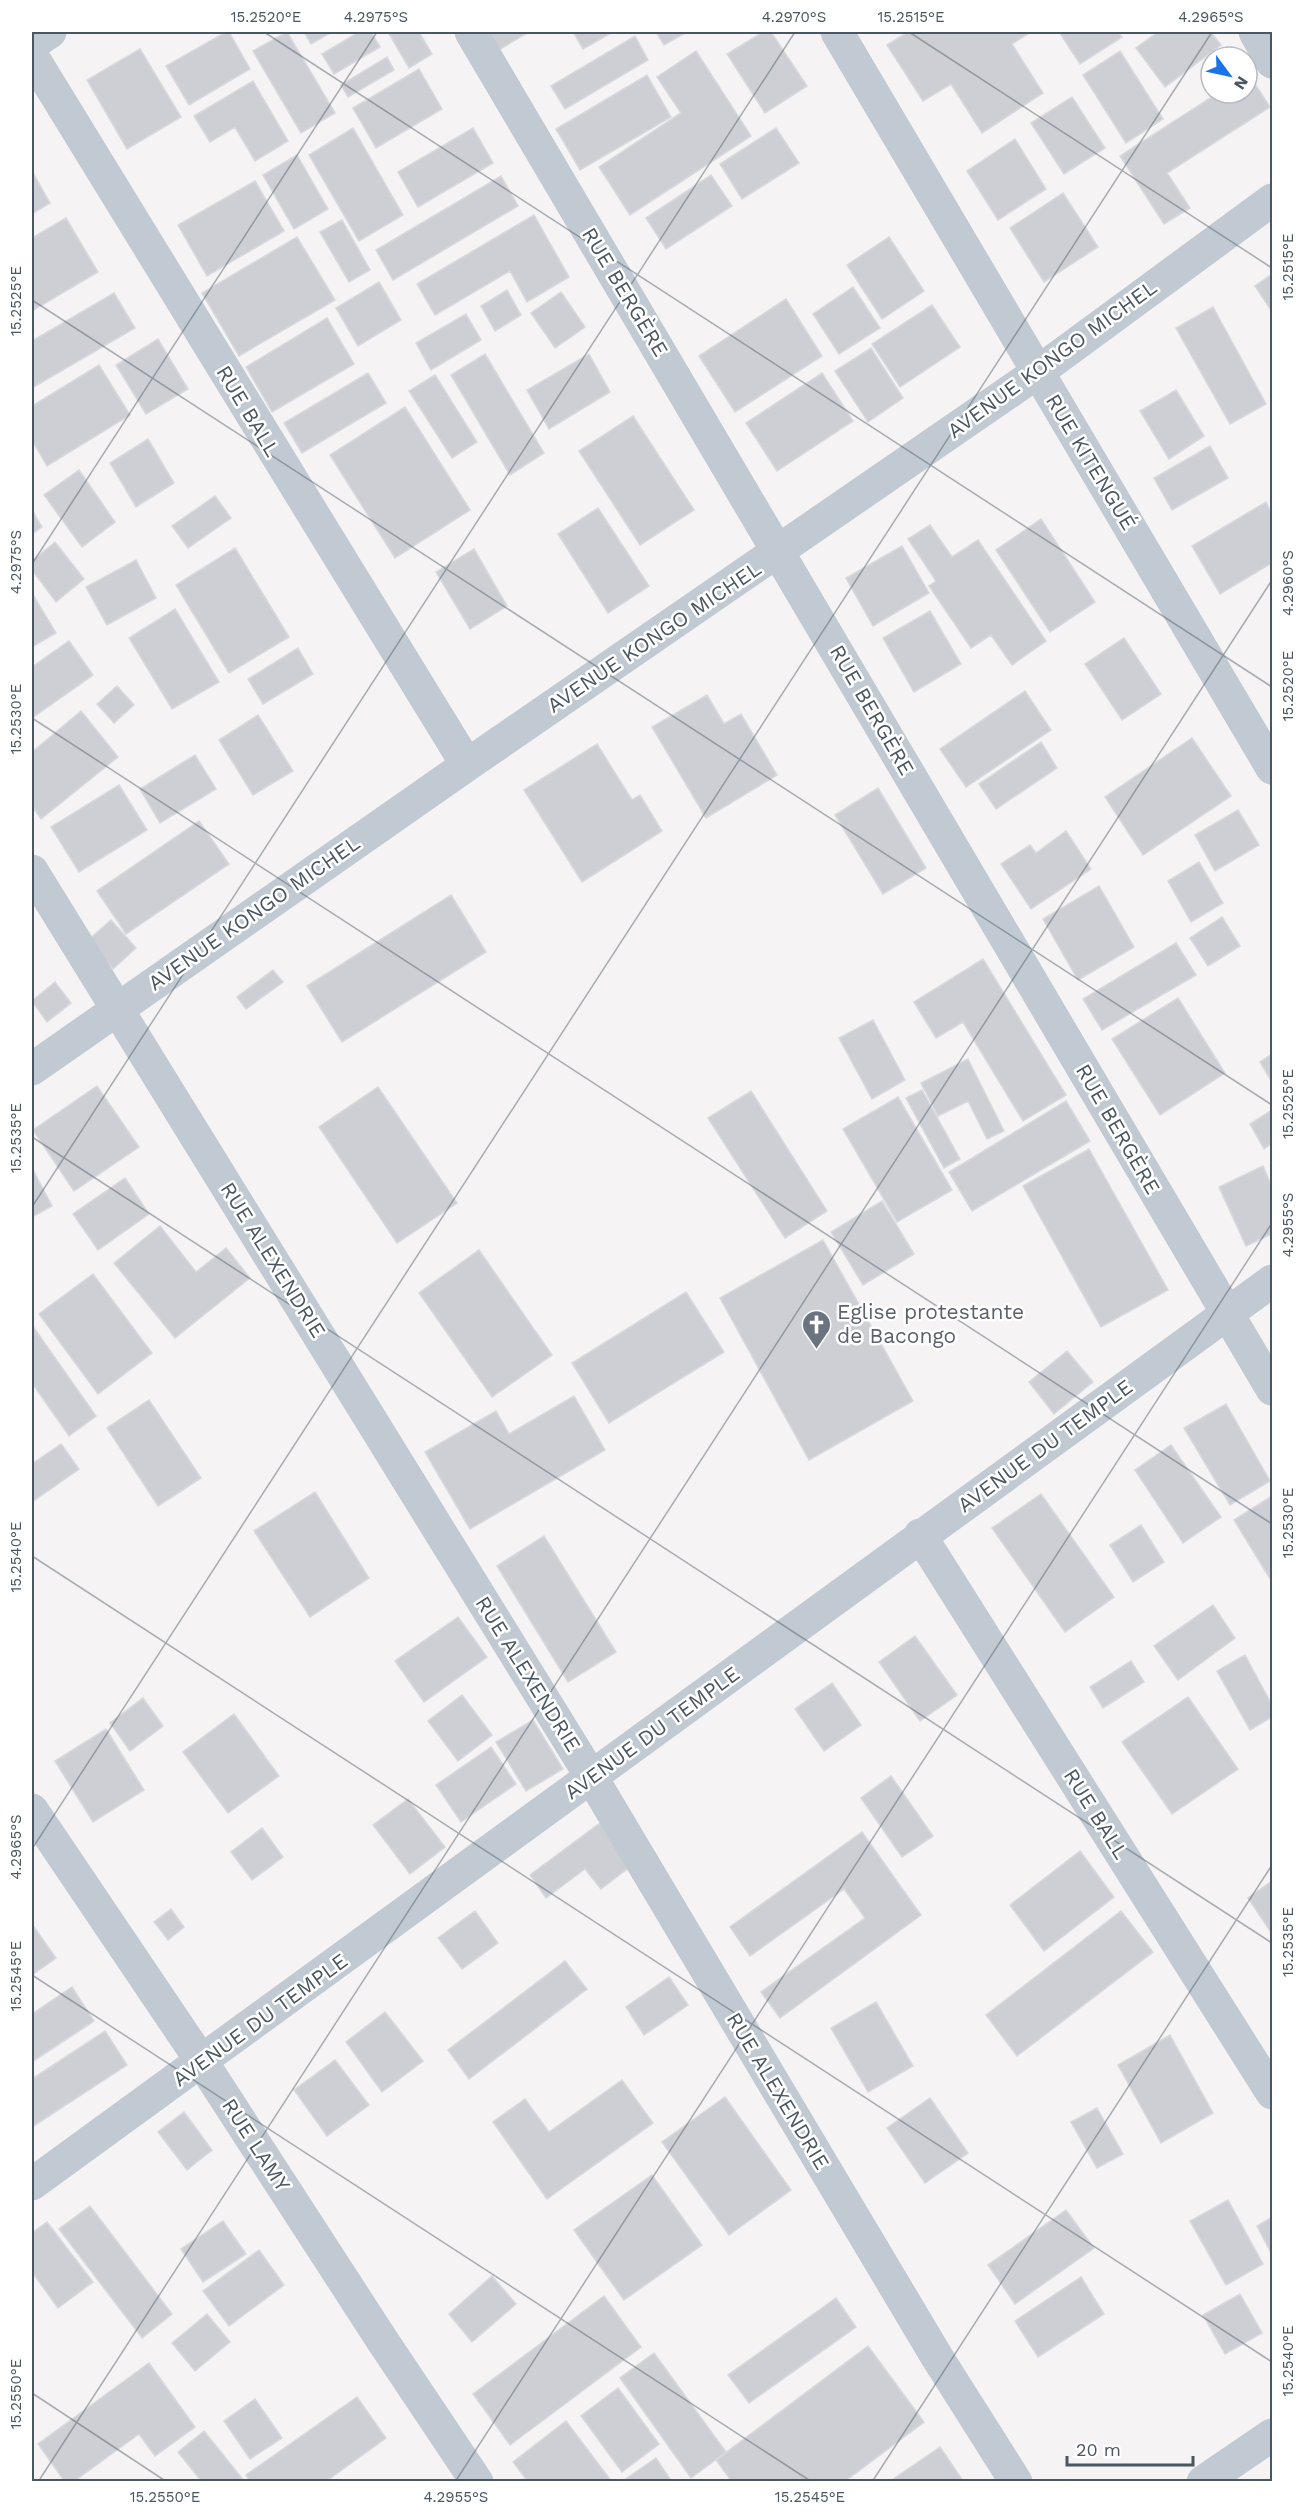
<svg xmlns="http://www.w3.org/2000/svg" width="1304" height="2513" font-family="'Work Sans',sans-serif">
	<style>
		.building { fill: #cdcfd5; stroke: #d7d9de; stroke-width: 1.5 }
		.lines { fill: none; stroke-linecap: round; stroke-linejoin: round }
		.minor { stroke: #c1cad2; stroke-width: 33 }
		.ticks { fill: none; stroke: #4a5661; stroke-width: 1.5; stroke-opacity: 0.45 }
		.labels { text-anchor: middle; stroke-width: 5; stroke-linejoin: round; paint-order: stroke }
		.street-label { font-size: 21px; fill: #4a5661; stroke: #fff }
		.worship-label { font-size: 21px; fill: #5b616d; stroke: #fff; text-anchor: start }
		.neatline { fill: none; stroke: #4a5661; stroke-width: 2 }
		.ticks-label { font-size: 15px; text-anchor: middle; fill: #4a5661 }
	</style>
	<rect width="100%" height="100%" fill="#f5f3f3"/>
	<path class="building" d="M226 32H229L250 69 189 105 166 66Z
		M287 32 335 113 301 133 253 51Z
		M304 32H332L311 44Z
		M359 32H371L380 47 334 74 322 54Z
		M388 32H419L432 54 409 68Z
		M486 32H529L497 51Z
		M573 32H613L583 49Z
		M656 32H687L664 45Z
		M763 32H771L807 86 765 113 727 54Z
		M908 32H1031L1012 44 1043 93 982 133 951 84 923 101 887 45Z
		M1059 32H1118L1122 37 1080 64Z
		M1158 32H1211L1221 45 1165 87 1136 48Z
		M635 36 648 60 565 109 551 86Z
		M140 49 181 117 127 149 87 80Z
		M696 51 751 136 630 215 599 167 681 113 657 77Z
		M1120 51 1163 119 1126 143 1083 75Z
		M387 57 394 70 348 97 341 85Z
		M419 69 442 109 376 148 353 108Z
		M1248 73 1270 107 1167 173 1190 208 1164 224 1120 156 1218 93H1247Z
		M647 75 671 117 580 170 556 129Z
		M253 81 288 141 255 161 235 127 210 142 194 116Z
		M1072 97 1105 148 1064 174 1031 123Z
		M353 128 403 215 359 241 309 155Z
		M473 128 493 163 418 207 398 172Z
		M776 128 799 163 742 199 720 164Z
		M1015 139 1046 189 998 220 967 171Z
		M297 155 328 209 294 229 263 175Z
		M32 171 50 203 32 214Z
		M711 175 732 206 666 249 646 218Z
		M501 176 518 206 393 280 376 250Z
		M255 181 284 231 207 276 178 225Z
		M1063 193 1098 247 1044 282 1010 228Z
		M534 215 569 277 527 302 510 271 435 315 417 284Z
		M66 218 98 272 32 311V238Z
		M342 220 370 270 349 282 320 232Z
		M297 237 335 300 239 356 202 293Z
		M889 237 924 291 882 319 847 265Z
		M1272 274V312L1255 286Z
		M379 282 401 320 358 346 336 308Z
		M853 287 880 328 839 354 813 314Z
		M507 290 521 315 495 331 481 306Z
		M561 292 585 327 555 348 531 313Z
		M114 293 135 328 32 388V341Z
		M786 299 822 356 735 412 699 356Z
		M932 305 960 347 900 387 872 344Z
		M1213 307 1266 404 1230 424 1176 328Z
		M466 314 481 340 431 370 416 343Z
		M327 318 354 364 272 412 246 367Z
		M158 339 188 389 146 414 116 365Z
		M871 348 903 398 868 422 835 371Z
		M485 354 544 453 510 475 451 375Z
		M589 354 610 392 549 429 527 390Z
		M99 365 130 415 47 466 32 440V406Z
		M368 373 386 403 302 453 284 423Z
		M822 373 853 421 777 471 746 423Z
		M435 375 477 442 452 458 409 391Z
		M1176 390 1204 436 1169 459 1140 411Z
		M405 407 470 510 395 558 330 455Z
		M633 416 694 510 640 545 579 451Z
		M148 439 174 483 136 507 110 463Z
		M1210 446 1228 478 1172 510 1154 478Z
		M79 470 115 522 82 547 44 495Z
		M215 496 231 518 188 548 172 526Z
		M1266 502 1272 514V563L1220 594 1192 546Z
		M598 508 649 586 608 613 558 534Z
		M32 510 42 527 32 534Z
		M1041 519 1095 602 1050 632 996 550Z
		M930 525 952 557 978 540 1046 641 1012 665 991 635 971 648 929 586 936 581 908 539Z
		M55 542 84 579 56 602 32 570V561Z
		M902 546 929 593 873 626 846 578Z
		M235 548 289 637 229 673 176 585Z
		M474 549 507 606 470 629 436 572Z
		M136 560 156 598 107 625 86 587Z
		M32 593 56 633 32 647Z
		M175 609 219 682 172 709 129 638Z
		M930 611 961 664 914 692 883 638Z
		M1124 638 1161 694 1122 720 1085 664Z
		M69 641 93 675 32 718V667Z
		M298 648 313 674 263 704 248 679Z
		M117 686 134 705 114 723 97 704Z
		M1025 691 1051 730 966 787 940 749Z
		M707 695 724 724 741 714 777 775 706 818 652 727Z
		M81 711 118 757 41 819 32 806V752Z
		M258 715 293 771 253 795 219 740Z
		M1192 738 1231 796 1143 855 1105 797Z
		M1041 742 1057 768 996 809 979 784Z
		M597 744 632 800 640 795 662 831 582 882 524 790Z
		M195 755 216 789 160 823 140 789Z
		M119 785 147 830 79 872 51 827Z
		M878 788 926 868 883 894 835 815Z
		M1238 810 1259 845 1215 871 1195 835Z
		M199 821 229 864 126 934 97 891Z
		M1066 831 1091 869 1031 909 1001 864 1030 845 1036 853Z
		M1199 862 1223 903 1191 922 1168 881Z
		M1099 886 1134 947 1078 980 1043 919Z
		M451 895 486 952 342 1042 307 986Z
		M1222 917 1240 946 1208 966 1190 938Z
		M111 920 136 948 113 969 87 941Z
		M1176 943 1196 975 1102 1030 1083 999Z
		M983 959 1066 1095 1023 1121 963 1022 936 1038 914 1002Z
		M273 970 283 982 246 1009 237 997Z
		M55 982 71 1003 47 1022 32 1001Z
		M1178 998 1225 1073 1160 1115 1112 1039Z
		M873 1020 905 1080 872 1099 839 1038Z
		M1272 1054V1082L1260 1062Z
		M968 1059 1004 1131 987 1139 968 1101 938 1116 921 1083Z
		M97 1086 139 1147 74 1191 33 1130Z
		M378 1087 457 1203 397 1243 319 1127Z
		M922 1090 960 1159 944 1168 906 1098Z
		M751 1091 827 1211 785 1238 708 1118Z
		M898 1097 952 1190 897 1222 843 1129Z
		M1066 1101 1090 1141 972 1211 949 1172Z
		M1272 1110V1143L1264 1149 1250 1124Z
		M1089 1149 1168 1290 1101 1327 1023 1186Z
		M1263 1166 1272 1187V1234L1246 1246 1219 1187Z
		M32 1168 52 1206 32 1217Z
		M125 1178 149 1214 98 1250 73 1214Z
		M882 1201 914 1254 863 1285 831 1232Z
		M160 1226 196 1272 226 1248 250 1278 175 1338 114 1263Z
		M823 1240 913 1401 809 1460 720 1298Z
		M479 1250 552 1355 492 1397 419 1293Z
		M93 1274 152 1353 98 1394 39 1314Z
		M686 1292 724 1352 609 1423 572 1363Z
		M32 1325 96 1416 69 1436 32 1383Z
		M1067 1351 1093 1382 1054 1414 1029 1382Z
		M574 1396 605 1450 470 1529 425 1452 496 1411 509 1434Z
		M149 1400 201 1478 158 1506 107 1428Z
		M1226 1404 1270 1481 1230 1505 1184 1428Z
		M61 1444 79 1469 32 1502V1464Z
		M1171 1445 1221 1517 1183 1543 1135 1470Z
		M315 1492 369 1578 310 1617 254 1531Z
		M1041 1494 1114 1597 1065 1632 992 1528Z
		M1272 1496V1582L1234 1520Z
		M1141 1525 1164 1562 1133 1582 1110 1545Z
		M544 1536 616 1652 568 1682 497 1566Z
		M1213 1605 1235 1638 1178 1680 1154 1646Z
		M458 1617 487 1657 424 1702 395 1661Z
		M915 1636 957 1695 920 1721 879 1662Z
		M1245 1655 1272 1705V1717L1250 1730 1217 1671Z
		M1131 1661 1144 1682 1103 1708 1090 1687Z
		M832 1683 861 1725 824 1751 795 1709Z
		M462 1695 492 1735 458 1761 428 1721Z
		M1188 1697 1238 1769 1172 1814 1122 1742Z
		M143 1698 163 1726 130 1751 110 1723Z
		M234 1714 279 1776 228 1813 183 1752Z
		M533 1720 563 1769 526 1791 496 1742Z
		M106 1729 144 1790 93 1822 55 1761Z
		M491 1747 516 1784 461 1822 436 1785Z
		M891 1776 933 1836 902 1857 861 1798Z
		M408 1799 445 1847 410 1874 373 1825Z
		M600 1823 631 1866 601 1889 585 1869 546 1898 530 1875Z
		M262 1828 283 1857 252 1880 231 1852Z
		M862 1832 921 1915 780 2018 761 1992 865 1918 844 1889 750 1956 730 1927Z
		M1080 1851 1114 1897 1044 1951 1010 1905Z
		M1272 1881V1934L1248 1898Z
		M171 1909 184 1927 168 1940 154 1922Z
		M475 1911 498 1943 462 1969 438 1938Z
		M1121 1911 1153 1952 1017 2056 986 2015Z
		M32 1924 56 1958 32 1975Z
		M565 1961 587 1989 469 2079 448 2050Z
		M669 1977 688 2005 644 2035 626 2007Z
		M72 1987 94 2021 32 2062V2014Z
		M876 2002 913 2066 868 2092 831 2028Z
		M385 2012 423 2061 382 2092 346 2042Z
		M105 2031 127 2065 32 2127V2079Z
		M1170 2035 1213 2113 1161 2143 1118 2065Z
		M335 2060 369 2105 327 2136 294 2090Z
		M622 2080 653 2123 547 2199 493 2122 525 2099 549 2132Z
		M725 2097 791 2190 729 2235 662 2142Z
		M930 2098 968 2153 925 2183 887 2128Z
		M1097 2108 1123 2154 1097 2168 1071 2122Z
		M184 2112 212 2150 187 2170 158 2132Z
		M652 2175 702 2245 624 2300 574 2230Z
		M1228 2200 1263 2264 1226 2285 1190 2221Z
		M90 2206 172 2314 142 2338 59 2229Z
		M1066 2210 1094 2248 1015 2304 988 2265Z
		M1272 2217V2255L1257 2226Z
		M223 2221 246 2254 203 2282 181 2249Z
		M47 2222 93 2282 58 2308 32 2272V2233Z
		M259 2250 284 2285 229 2326 203 2291Z
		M492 2276 516 2304 472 2342 449 2314Z
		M1081 2277 1104 2314 1038 2357 1015 2321Z
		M1240 2294 1262 2333 1225 2354 1203 2315Z
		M604 2296 641 2347 510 2445 473 2394Z
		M836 2298 856 2327 749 2403 728 2375Z
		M207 2314 230 2342 195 2371 172 2343Z
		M868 2346 924 2422 844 2482H732L716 2460Z
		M654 2353 726 2452 691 2478 620 2378Z
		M149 2363 195 2427 155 2456 139 2434 73 2482H65L38 2444Z
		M618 2388 659 2444 622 2472 581 2416Z
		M357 2397 386 2438 325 2482H250L246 2475Z
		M255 2399 282 2438 250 2459 224 2421Z
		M566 2421 612 2482H528L513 2462Z
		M204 2431 245 2482H202L178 2452Z
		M940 2447 964 2482H889Z
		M656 2458 672 2482H625L624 2480Z"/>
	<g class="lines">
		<path class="minor" d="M471 32 1272 1389
			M837 32 1272 768
			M1255 32 1272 62
			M32 44 50 32
			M32 56 467 765
			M32 871 592 1778 937 2357 1016 2482
			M32 1069 467 765 1038 372 1272 200
			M920 1535 1272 2093
			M32 1810 202 2062 382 2340 477 2482
			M32 2184 1272 1281
			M1203 2482 1272 2435"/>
	</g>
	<path class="ticks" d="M264 32 1272 687M909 32 1272 268M32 300 1272 1105M32 564 377 32M32 718 1272 1524M32 1137 1272 1943M32 1207 795 32M32 1556 1272 2362M32 1849 1212 32M32 1975 812 2482M32 2393 167 2482M38 2482 1272 580M455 2482 1272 1223M872 2482 1272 1865"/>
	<defs>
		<symbol id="church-pin" viewBox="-11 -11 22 30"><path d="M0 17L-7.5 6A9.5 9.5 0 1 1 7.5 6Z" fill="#6b7280" stroke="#fff"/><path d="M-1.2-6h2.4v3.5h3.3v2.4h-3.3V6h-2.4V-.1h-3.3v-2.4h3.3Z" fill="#fff"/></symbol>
	</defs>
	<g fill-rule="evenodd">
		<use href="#church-pin" x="800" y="1308" width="33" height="45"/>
	</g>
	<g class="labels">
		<g class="street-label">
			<text transform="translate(625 292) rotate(59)" y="7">RUE BERGÈRE</text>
			<text transform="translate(1052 359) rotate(-36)" y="7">AVENUE KONGO MICHEL</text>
			<text transform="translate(248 411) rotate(59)" y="7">RUE BALL</text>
			<text transform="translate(1091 462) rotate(59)" y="7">RUE KITENGUÉ</text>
			<text transform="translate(654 637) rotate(-34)" y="7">AVENUE KONGO MICHEL</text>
			<text transform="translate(872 710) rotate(60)" y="7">RUE BERGÈRE</text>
			<text transform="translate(254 913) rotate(-35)" y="7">AVENUE KONGO MICHEL</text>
			<text transform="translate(1118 1129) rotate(60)" y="7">RUE BERGÈRE</text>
			<text transform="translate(273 1260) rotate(58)" y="7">RUE ALEXENDRIE</text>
			<text transform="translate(1045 1446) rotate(-36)" y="7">AVENUE DU TEMPLE</text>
			<text transform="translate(528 1674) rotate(58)" y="7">RUE ALEXENDRIE</text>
			<text transform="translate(652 1733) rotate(-36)" y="7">AVENUE DU TEMPLE</text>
			<text transform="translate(1096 1814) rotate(58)" y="7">RUE BALL</text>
			<text transform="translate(260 2020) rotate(-36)" y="7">AVENUE DU TEMPLE</text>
			<text transform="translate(778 2091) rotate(59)" y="7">RUE ALEXENDRIE</text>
			<text transform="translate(256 2145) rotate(57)" y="7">RUE LAMY</text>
		</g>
		<g class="worship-label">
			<text x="837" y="1319">Eglise protestante<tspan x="837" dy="24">de Bacongo</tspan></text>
		</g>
	</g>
	<rect width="1304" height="2513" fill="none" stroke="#ffffff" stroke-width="66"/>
	<g transform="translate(1229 75) rotate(123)"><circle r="28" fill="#ffffff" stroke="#b7bbc0" stroke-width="1.5"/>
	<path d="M0-4.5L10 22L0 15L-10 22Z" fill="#1a73e8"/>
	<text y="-9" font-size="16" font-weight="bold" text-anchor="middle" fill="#4a5661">N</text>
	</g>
	<path d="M1067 2456v9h126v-9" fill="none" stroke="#4a5661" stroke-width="3"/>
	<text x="1076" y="2456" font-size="18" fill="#4a5661" stroke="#ffffff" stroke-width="4.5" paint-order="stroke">20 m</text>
	<rect x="33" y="33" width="1238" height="2447" class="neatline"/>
	<g class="ticks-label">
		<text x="266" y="22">15.2520°E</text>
		<text x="376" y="22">4.2975°S</text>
		<text x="794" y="22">4.2970°S</text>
		<text x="911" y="22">15.2515°E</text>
		<text x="1211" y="22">4.2965°S</text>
		<text transform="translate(1288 267) rotate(-90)" y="5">15.2515°E</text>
		<text transform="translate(16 301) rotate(-90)" y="5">15.2525°E</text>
		<text transform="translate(16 562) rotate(-90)" y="5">4.2975°S</text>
		<text transform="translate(1288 583) rotate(-90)" y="5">4.2960°S</text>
		<text transform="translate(1288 686) rotate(-90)" y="5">15.2520°E</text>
		<text transform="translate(16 719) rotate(-90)" y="5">15.2530°E</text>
		<text transform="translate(1288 1104) rotate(-90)" y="5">15.2525°E</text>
		<text transform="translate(16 1138) rotate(-90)" y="5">15.2535°E</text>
		<text transform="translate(1288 1225) rotate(-90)" y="5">4.2955°S</text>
		<text transform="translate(1288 1523) rotate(-90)" y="5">15.2530°E</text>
		<text transform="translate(16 1557) rotate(-90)" y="5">15.2540°E</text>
		<text transform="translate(16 1847) rotate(-90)" y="5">4.2965°S</text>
		<text transform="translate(1288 1942) rotate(-90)" y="5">15.2535°E</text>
		<text transform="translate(16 1976) rotate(-90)" y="5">15.2545°E</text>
		<text transform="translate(1288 2361) rotate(-90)" y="5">15.2540°E</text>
		<text transform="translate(16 2394) rotate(-90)" y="5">15.2550°E</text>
		<text x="165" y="2502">15.2550°E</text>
		<text x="456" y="2502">4.2955°S</text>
		<text x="810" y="2502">15.2545°E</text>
	</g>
</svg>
